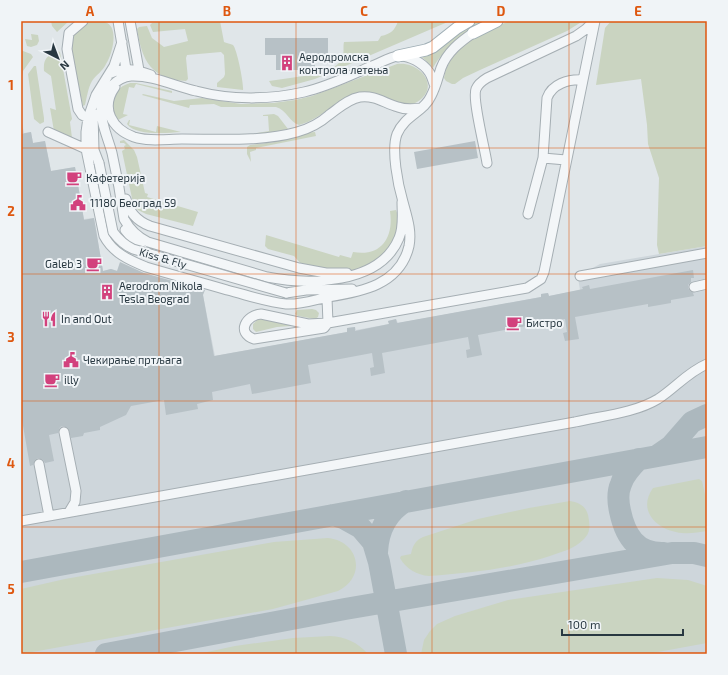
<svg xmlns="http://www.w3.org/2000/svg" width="728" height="675" font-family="'Exo 2',sans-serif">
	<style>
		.built { fill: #ced6db }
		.green { fill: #cad4c1 }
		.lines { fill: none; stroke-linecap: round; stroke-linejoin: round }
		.taxiway { stroke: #acb8be; stroke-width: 22 }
		.building { fill: #b7c1c6 }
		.minor-casing { stroke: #a5aeb3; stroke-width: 11 }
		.major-casing { stroke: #9faeb5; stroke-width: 13 }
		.minor { stroke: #f3f6f8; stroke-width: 9 }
		.major { stroke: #fff; stroke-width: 11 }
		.minor-bridge-casing { stroke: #a5aeb3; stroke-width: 11; stroke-linecap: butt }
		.minor-bridge { stroke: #f3f6f8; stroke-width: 9 }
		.grid { fill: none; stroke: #de570f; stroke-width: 1; stroke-opacity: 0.55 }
		.labels { text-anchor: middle; stroke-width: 4; stroke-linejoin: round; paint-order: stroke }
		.poi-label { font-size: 11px; fill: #283841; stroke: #f0f4f7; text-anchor: start }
		.street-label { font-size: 11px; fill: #283841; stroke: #f0f4f7 }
		.neatline { fill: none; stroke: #de570f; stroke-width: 1.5 }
		.grid-label { font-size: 13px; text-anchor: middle; font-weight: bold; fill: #de570f }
	</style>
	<rect width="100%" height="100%" fill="#e0e6e9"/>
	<path class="built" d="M21 119 24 133 31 132 33 143 45 141 51 171 75 167 84 219 94 218 103 271 111 269 203 295 215 356 347 332V328L355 327 356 330 389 324 388 321 396 319 398 323 541 297V294L548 293 549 296 580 290 577 272 589 270 600 264 707 246V654H21Z"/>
	<path class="green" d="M51 21H69L57 32 52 26Z
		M90 21C95 21 101 20 105 22 120 27 112 55 106 64 103 71 96 75 92 81 88 88 87 97 85 105L83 106 71 51 73 35Z
		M168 21H220L224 42C226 43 231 44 233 45 237 49 244 84 243 90L217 87V83L224 77 225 74 224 55 221 52 187 55 186 58 188 79 186 81C151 79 142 61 137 29L139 27 147 26 152 38 164 47 188 41 185 29 153 32 150 25 152 23Z
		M398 21H450L315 79 282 88 272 86 269 81 318 74C326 71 341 66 343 56 344 51 343 46 344 42L378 41 381 36C391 34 395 30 398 21Z
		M478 21H488C465 33 446 45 433 68L422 57C443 52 457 31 478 21Z
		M510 21H583L567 31 480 70 463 78 455 84H452L446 81 444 78C449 47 483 31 510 21Z
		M611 21H707V246L659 254 657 245 659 178 648 144 647 125 641 79 596 85 605 28Z
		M31 34 38 35 39 41 37 45 31 47 27 46 25 39 32 40Z
		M21 49 23 51 31 54 33 57 23 71 21 81Z
		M55 50 60 52 72 119 70 122 72 138 54 131 50 108 56 110 51 76 44 71C43 58 47 58 55 50Z
		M397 64C418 61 440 84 420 100 404 113 386 93 368 93 339 94 325 118 299 125 289 122 287 110 276 107H221L214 104 190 105 189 108 142 95 143 94 174 101 202 98 241 104 273 103 295 100 312 96Z
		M34 66H36L44 118V122L40 124 34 119 28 74Z
		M130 83H136L172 91V93L136 84 134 88 129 87 123 114 128 115 118 120C106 105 113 88 130 83Z
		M274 114 278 116 288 129 269 133 257 135V133L269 131 268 116H263V115Z
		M129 120H130L129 125 156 132 157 126 181 132C167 133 135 136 127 124Z
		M315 132 316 136 256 148V150L250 152 251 162 247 154V147L250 145 275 142 305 133Z
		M124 140 134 150 137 157 145 193 148 194 147 197 198 212 193 226 146 214 138 210 133 203 122 151 125 149 124 146 126 145 124 143H120V141Z
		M396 210 399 218 396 233 390 247 381 257 372 264 355 270H338L302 265 294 256 268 249 265 246 266 235 339 257 340 255 351 258 353 252C381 257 394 238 390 211Z
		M312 309 316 310 319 313 318 317 315 319 298 316 295 314 297 310Z
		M262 319 291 325V326L277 327 256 332 253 329V324L257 320Z
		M699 479 702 481 707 503V531C699 532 690 534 682 533 659 531 636 512 653 488Z
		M570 501C578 502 586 506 588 515 590 525 591 533 583 540 574 549 561 552 550 556 510 569 471 573 429 576 417 575 406 569 400 558L401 556 411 554C413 545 415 541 423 537L478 519 529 508Z
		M328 538C359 541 367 577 338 591L273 609 21 654V589L65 579 274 542Z
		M657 578 688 580 707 586V643L647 654H421L424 640 430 631 437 624 455 616 508 600Z
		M330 636C346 637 357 642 368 654H198L235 646 293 638Z"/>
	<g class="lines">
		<path class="taxiway" d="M658 455 671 446 692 422 707 415
			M639 459C632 466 624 474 621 484 617 493 618 502 620 511 625 535 636 554 664 553
			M333 515 343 518 361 528 373 542 379 562 396 654
			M377 552C378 531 387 512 406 501
			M21 572 707 447
			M106 654 345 609 672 553H694L707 556"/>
	</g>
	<path class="building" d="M265 38H328V56H315V70H276V55H265Z
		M31 132 33 143 45 141 51 171 75 167 84 220 94 218 103 271 111 269 117 271 120 262 144 273 205 290 203 295 214 356 347 332V328L355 327V331L389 324 388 321 396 319 397 323 541 297V294L548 293 549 296 583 289 582 287 589 285 590 289 693 270 694 278H691V282L688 285V288L690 291 693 293 694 296 671 300V303L648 307V304L575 317 579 339 565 341 563 333 567 332 565 319 478 335 482 355 467 358 466 350 470 349 468 337 382 353 385 373 371 376 370 368 374 367 372 353 308 365 311 383 252 394 250 384 212 392 213 400 197 404 198 409 166 415 164 400 131 406 126 415 100 427V430L84 433 83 436 71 438 68 428 63 426 60 427 58 433 49 435 54 461 45 463 43 460 38 458 35 460 33 465 30 466 21 414V134Z
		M475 141 478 158 417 169 414 152Z"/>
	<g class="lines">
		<defs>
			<path id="minor" d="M83 21 69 33 67 49 78 109 82 115 88 118
				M118 21 126 69 125 75
				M130 21 139 70
				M122 42 114 66 96 95 88 118 86 132V149L104 236C113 253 129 260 146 267 173 275 200 282 227 290 247 295 266 302 286 304 300 305 314 300 328 297 361 292 400 285 409 246 412 231 407 217 403 202 398 185 391 150 397 134 405 115 424 112 431 96 436 87 438 77 441 68 447 52 460 42 473 33
				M109 74C124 67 136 69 151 75
				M115 87C100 108 112 129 134 137 149 142 167 139 182 139 219 139 262 142 297 132 308 129 320 123 329 115 339 108 348 99 360 97 375 95 384 103 398 107 406 110 413 109 421 108
				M93 113 94 150 99 163
				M48 132 86 149
				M566 160 543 158 547 98C552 84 568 79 583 80
				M487 163C485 149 472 99 476 89 478 84 482 81 487 78L576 36 586 29 594 21
				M126 199C129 213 137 221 150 226L299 268 326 273H347
				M402 202C402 214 404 227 399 238 380 285 308 285 267 277L148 242C137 237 130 230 124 219 121 197 117 175 112 153 108 138 100 122 101 106 102 92 117 77 131 76 152 75 175 86 196 91 230 100 269 100 304 92 327 87 351 75 372 66 380 63 390 57 398 56 409 55 423 63 429 72 432 76 433 82 435 86
				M528 214 543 158
				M125 230 138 246 146 252
				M580 276 707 253
				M694 287 707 284
				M286 293 306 290 352 289
				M327 298 328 323 527 288 541 279 544 272 595 21
				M261 314 308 324 328 323 324 328 254 339C236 333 246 315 261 314Z
				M64 432 76 491 75 502 69 512
				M39 464 49 516
				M21 521 575 422C601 416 635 413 658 399 675 388 688 372 707 364"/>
			<path id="major" d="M473 33 497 21
				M398 56 426 50 433 47 457 28 469 21"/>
		</defs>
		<use href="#minor" class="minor-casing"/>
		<use href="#major" class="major-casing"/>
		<use href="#minor" class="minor"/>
		<use href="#major" class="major"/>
		<defs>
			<path id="minor-bridge" d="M99 163 113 232C119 240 124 245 133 249L286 293"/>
		</defs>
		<use href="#minor-bridge" class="minor-bridge-casing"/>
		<use href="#minor-bridge" class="minor-bridge"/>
	</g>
	<path class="grid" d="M159 21V654M296 21V654M432 21V654M569 21V654M21 148H707M21 274H707M21 401H707M21 527H707"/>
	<defs>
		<symbol id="building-bare" viewBox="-9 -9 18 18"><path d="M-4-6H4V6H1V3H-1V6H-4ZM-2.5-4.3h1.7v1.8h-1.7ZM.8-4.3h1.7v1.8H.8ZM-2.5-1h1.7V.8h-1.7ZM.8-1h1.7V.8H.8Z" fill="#d2417d" stroke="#f0f4f7" stroke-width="2.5" paint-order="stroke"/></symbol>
		<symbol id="cafe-bare" viewBox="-9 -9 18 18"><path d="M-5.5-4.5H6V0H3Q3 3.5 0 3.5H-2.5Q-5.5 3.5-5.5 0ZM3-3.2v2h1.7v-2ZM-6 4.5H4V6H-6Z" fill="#d2417d" stroke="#f0f4f7" stroke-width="2.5" paint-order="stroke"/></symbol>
		<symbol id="civic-bare" viewBox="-9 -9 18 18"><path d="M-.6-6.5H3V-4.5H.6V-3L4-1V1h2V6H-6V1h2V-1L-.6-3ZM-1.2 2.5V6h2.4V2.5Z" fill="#d2417d" stroke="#f0f4f7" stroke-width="2.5" paint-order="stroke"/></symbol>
		<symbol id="restaurant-bare" viewBox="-9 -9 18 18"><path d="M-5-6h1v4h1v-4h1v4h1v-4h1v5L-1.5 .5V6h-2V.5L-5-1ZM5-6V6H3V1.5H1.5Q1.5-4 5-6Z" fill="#d2417d" stroke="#f0f4f7" stroke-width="2.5" paint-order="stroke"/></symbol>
	</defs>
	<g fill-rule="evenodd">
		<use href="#building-bare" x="276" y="52" width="22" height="22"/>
		<use href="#cafe-bare" x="63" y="167" width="22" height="22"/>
		<use href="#civic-bare" x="67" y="192" width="22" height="22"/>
		<use href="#cafe-bare" x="83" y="253" width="22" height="22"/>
		<use href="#building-bare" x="96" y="281" width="22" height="22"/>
		<use href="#restaurant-bare" x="38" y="308" width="22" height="22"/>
		<use href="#cafe-bare" x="503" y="312" width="22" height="22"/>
		<use href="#civic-bare" x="60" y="349" width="22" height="22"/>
		<use href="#cafe-bare" x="41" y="369" width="22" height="22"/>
	</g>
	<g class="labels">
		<g class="poi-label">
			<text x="299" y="61">Аеродромска<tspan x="299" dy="13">контрола летења</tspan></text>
			<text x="86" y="182">Кафетерија</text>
			<text x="90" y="207">11180 Београд 59</text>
			<text x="82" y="268" text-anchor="end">Galeb 3</text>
			<text x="119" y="290">Aerodrom Nikola<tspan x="119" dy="13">Tesla Beograd</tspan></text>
			<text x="61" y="323">In and Out</text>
			<text x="526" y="327">Бистро</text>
			<text x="83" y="364">Чекирање пртљага</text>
			<text x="64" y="384">illy</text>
		</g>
		<g class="street-label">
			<text transform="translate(163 258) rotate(16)" y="4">Kiss &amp; Fly</text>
		</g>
	</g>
	<rect width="728" height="675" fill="none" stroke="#f0f4f7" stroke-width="44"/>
	<g transform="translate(58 58) rotate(138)" stroke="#f0f4f7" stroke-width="3" paint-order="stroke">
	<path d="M0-3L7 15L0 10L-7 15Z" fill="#283841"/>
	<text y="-6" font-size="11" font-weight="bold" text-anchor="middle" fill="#283841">N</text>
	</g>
	<path d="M562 629v6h121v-6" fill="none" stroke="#283841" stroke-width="2"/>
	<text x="568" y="629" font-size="12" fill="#283841" stroke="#f0f4f7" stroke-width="3" paint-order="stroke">100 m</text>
	<rect x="22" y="22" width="684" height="631" class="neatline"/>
	<g class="grid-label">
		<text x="90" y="16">A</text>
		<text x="227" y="16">B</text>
		<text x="364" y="16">C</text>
		<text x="501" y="16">D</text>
		<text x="638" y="16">E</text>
		<text x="11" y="90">1</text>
		<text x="11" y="216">2</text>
		<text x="11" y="342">3</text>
		<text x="11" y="468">4</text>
		<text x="11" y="594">5</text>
	</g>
</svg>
